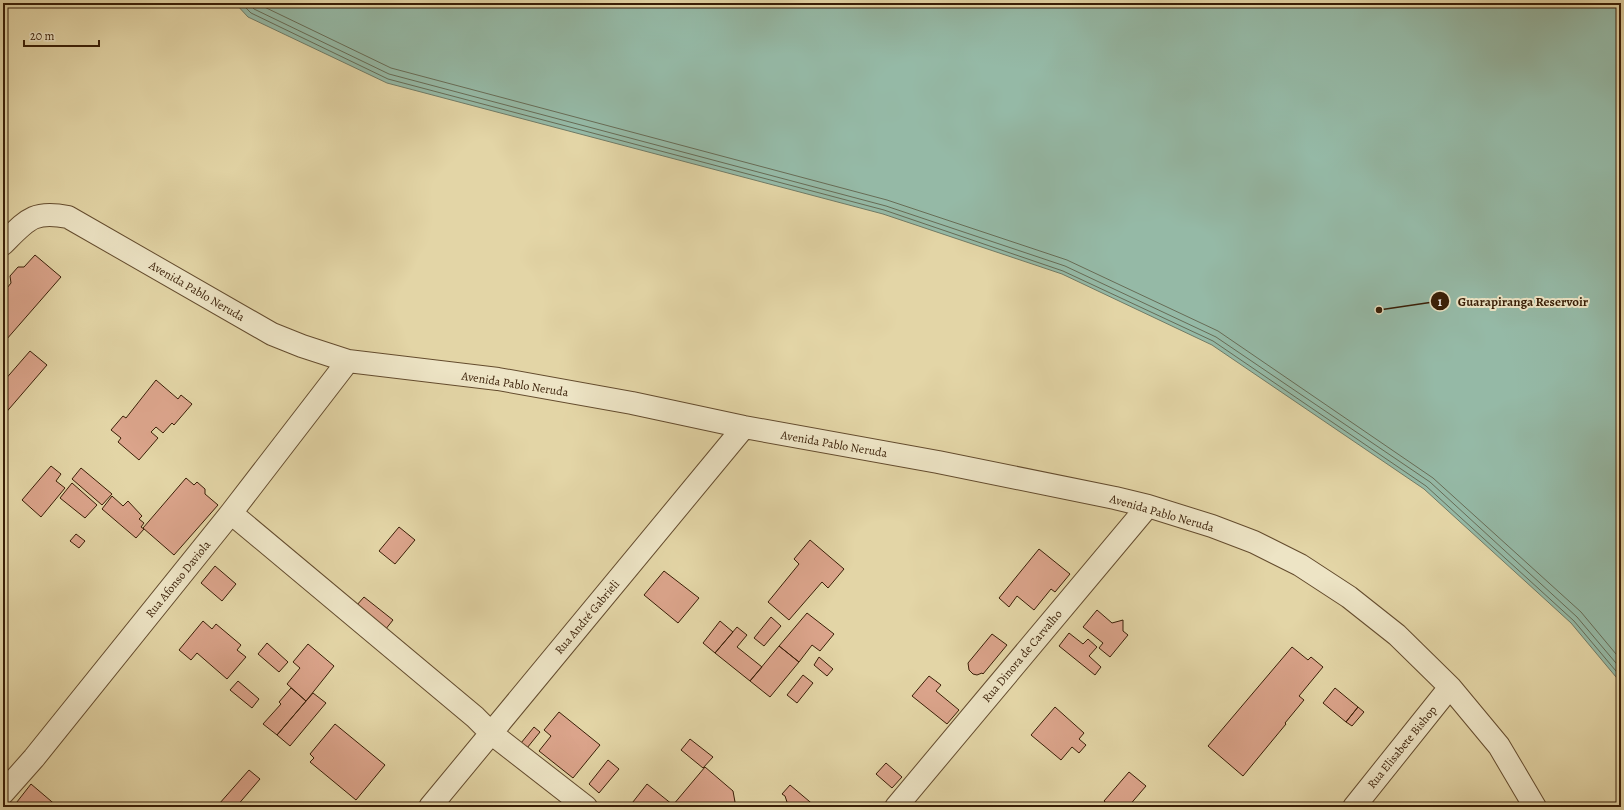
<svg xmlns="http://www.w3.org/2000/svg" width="1624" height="810" font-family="Alegreya,serif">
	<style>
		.water { fill: #95b9a6; stroke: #707b66 }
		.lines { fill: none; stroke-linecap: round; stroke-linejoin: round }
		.shore { stroke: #676c56; stroke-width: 1 }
		.building { fill: #dba48b; stroke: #391e06 }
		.street-casing { stroke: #644c2e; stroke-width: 24 }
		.street { stroke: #ede4c5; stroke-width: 22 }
		.labels { text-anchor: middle; stroke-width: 4; stroke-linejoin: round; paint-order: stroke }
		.street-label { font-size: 12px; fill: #391e06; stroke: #ede4c5 }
		.leader { fill: none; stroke: #391e06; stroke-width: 1.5 }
		.callout-dot { fill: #391e06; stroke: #ede4c5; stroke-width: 1.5 }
		.mark-label { font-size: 12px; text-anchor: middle; font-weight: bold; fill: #fff }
		.callout-label { font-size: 13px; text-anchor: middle; font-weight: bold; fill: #391e06; stroke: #ede4c5; stroke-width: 4; stroke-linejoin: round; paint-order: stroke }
	</style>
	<rect width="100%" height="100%" fill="#e3d5a6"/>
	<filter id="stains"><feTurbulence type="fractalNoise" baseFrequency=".005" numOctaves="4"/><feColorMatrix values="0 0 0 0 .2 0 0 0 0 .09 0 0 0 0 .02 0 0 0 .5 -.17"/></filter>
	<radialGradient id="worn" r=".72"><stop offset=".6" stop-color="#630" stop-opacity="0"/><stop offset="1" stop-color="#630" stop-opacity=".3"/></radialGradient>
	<path class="water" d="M235 3H1621V683L1571 623 1424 489 1212 345 1062 274 883 214 387 83 248 17Z"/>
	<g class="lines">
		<path class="shore" d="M241 3 251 13 388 79 884 210 1063 271 1213 341 1426 486 1574 621 1621 677
			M248 3 254 9 389 74 886 206 1065 266 1216 337 1430 482 1577 617 1621 669
			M256 3 391 68 887 200 1067 260 1218 331 1433 478 1581 612 1621 660"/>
	</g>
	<path class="building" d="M35 255 61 277 6 340 3 337V293L11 283 10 276 18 267H24Z
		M30 351 47 365 3 416V382Z
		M156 380 178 399 181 395 192 404 174 425 172 423 163 433 156 427 151 432 158 438 139 460 118 442 121 438 111 430 123 416 126 418Z
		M51 466 61 474 56 481 65 488 41 517 22 500Z
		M81 468 112 494 102 505 72 479Z
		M186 478 194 485 197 482 205 489V494L218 505 174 555 143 528Z
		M72 483 97 505 85 518 60 498Z
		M112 496 123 506 128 501 142 516 139 519 144 523 141 527 144 529 136 538 102 509Z
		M399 527 415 540 395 564 379 551Z
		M76 534 85 541 79 548 70 541Z
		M810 540 844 569 828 588 822 582 789 620 768 602 799 564 794 559Z
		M1039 549 1070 574 1055 592 1051 589 1034 610 1017 596 1009 607 999 598Z
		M215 566 236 584 222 601 201 583Z
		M664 571 699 598 678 623 644 595Z
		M364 597 393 620 385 630 356 606Z
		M1097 610 1112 623 1123 620V631L1128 635 1110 657 1099 648 1103 643 1083 627Z
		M807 613 834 634 820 651 812 645 799 662 779 646Z
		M771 617 781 626 764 646 754 638Z
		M203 621 212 629 216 624 241 645 237 650 246 657 227 679 197 653 191 660 179 650Z
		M720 621 733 632 715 653 703 643Z
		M737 627 747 635 737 647 762 667 750 681 715 653Z
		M1069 633 1083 644 1088 639 1097 647 1089 656 1101 667 1095 675 1059 646Z
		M992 634 1007 645 983 674 982 673 977 675 973 674 969 670 968 663Z
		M267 643 288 662 279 672 258 654Z
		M308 644 334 666 306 701 287 684 300 668 293 662Z
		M779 646 799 662 770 697 750 681Z
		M1292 647 1308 660 1311 657 1323 667 1299 696 1304 700 1285 723 1286 724 1243 776 1208 746Z
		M819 657 833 669 827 676 814 665Z
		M803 675 813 683 797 703 787 695Z
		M929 676 941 685 936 691 959 710 947 724 912 696Z
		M238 681 259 699 252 708 230 690Z
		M291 688 306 701 277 735 263 724 281 704 279 702Z
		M1335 688 1358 707 1346 722 1323 703Z
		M313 693 326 703 290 746 277 735Z
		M1055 707 1084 733 1079 739 1086 745 1079 753 1072 747 1061 760 1031 735Z
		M1358 707 1364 712 1352 726 1346 722Z
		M559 712 600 745 573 778 539 751 551 736 544 730Z
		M335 724 385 765 356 800 310 762 314 758 310 754Z
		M534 727 540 732 527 748 521 743Z
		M690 739 713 757 703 768 681 750Z
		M608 760 619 769 599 793 589 784Z
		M886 763 902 777 892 788 876 774Z
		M705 767 733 791 735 802 734 807H675L673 805Z
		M249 770 260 779 236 807H223L219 804Z
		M1129 772 1146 786 1128 807H1111L1104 801Z
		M31 784 58 807H13Z
		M647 784 673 805 675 807H629Z
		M790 785 816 807H787L788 805 785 796 782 794Z"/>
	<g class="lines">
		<defs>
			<path id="street" d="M3 244C27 220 33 210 68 217L272 334 302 346 348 361 498 379 632 403 744 427 938 462 1115 498 1148 506 1212 526 1254 542 1300 565 1349 597 1397 635 1450 687 1499 746 1535 807
				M231 513 475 717 491 733 586 807
				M3 793 34 758 231 513 348 361
				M430 807 744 427
				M896 807 1148 506
				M1354 807 1450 687"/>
		</defs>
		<use href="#street" class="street-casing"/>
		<use href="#street" class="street"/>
	</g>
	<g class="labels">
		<g class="street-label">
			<text transform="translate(197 291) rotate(30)" y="4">Avenida Pablo Neruda</text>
			<text transform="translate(515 384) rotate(9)" y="4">Avenida Pablo Neruda</text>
			<text transform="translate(834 444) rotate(10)" y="4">Avenida Pablo Neruda</text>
			<text transform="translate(1162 513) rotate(16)" y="4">Avenida Pablo Neruda</text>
			<text transform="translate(178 579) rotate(-51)" y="4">Rua Afonso Daviola</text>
			<text transform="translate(587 617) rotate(-50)" y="4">Rua André Gabrieli</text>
			<text transform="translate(1022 656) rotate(-50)" y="4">Rua Dinora de Carvalho</text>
			<text transform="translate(1402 747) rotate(-51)" y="4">Rua Elisabete Bishop</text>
		</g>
	</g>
	<path class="leader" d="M1379 310L1440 301"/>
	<g class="callout-dot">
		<circle cx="1379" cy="310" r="4"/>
		<circle cx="1440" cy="301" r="10"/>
	</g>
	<g class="mark-label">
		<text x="1440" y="306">1</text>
	</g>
	<g class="callout-label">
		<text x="1523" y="306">Guarapiranga Reservoir</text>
	</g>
	<rect width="1624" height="810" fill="none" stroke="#e3d5a6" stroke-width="16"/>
	<rect x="4" y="4" width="1616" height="802" fill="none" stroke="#391e06" stroke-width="2"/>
	<rect x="8" y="8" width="1608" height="794" fill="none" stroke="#391e06"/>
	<path d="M24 40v6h75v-6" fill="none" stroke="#391e06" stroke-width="2"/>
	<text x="30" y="40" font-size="12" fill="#391e06" stroke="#ede4c5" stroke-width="3" paint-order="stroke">20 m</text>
	<rect width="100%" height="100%" filter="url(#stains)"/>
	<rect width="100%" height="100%" fill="url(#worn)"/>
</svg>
